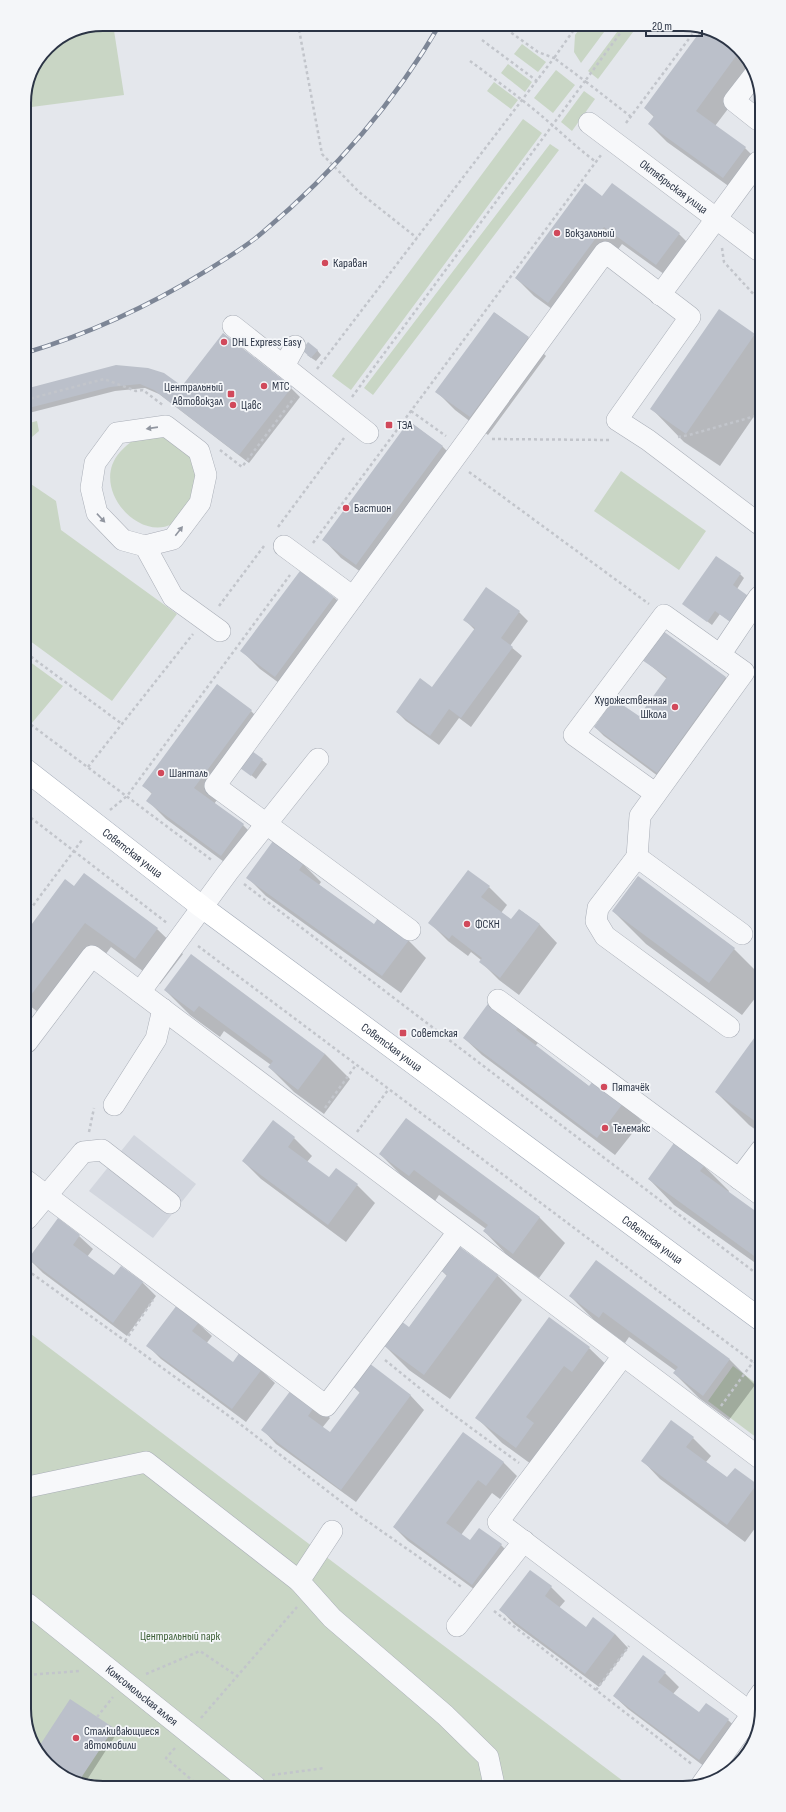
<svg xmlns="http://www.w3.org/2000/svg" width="786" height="1812" font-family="'Sofia Sans Condensed',sans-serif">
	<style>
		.built { fill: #d2d6de }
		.green { fill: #c9d6c5 }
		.shadow { fill: #0003 }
		.building { fill: #bbc0ca }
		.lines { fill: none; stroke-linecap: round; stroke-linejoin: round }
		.minor-casing { stroke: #a9aeb7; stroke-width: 22 }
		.major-casing { stroke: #a3abb8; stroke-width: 23 }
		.path { stroke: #c2c5cb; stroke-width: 2.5; stroke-dasharray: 3 3; stroke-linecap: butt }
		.minor { stroke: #f7f8fa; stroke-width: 21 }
		.major { stroke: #fff; stroke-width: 22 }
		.rail-casing { stroke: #7d8696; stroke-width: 4.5 }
		.rail { stroke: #f4f6f9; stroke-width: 3; stroke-dasharray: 9; stroke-linecap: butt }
		.oneway { fill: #9196a0 }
		.poi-dot { fill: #d1495b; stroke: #f4f6f9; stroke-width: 1.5 }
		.labels { text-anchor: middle; stroke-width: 3.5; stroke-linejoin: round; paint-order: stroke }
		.street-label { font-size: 12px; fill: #2b3445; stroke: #f4f6f9 }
		.poi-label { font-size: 12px; fill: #2b3445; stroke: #f4f6f9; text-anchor: start }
		.park-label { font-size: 12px; fill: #3f6138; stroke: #f4f6f9 }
		.rim { fill: none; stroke: #2b3445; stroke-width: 2 }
	</style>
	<rect width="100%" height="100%" fill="#e4e7ec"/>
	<path class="built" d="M134 1135 196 1184 153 1238 89 1191Z"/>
	<path class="green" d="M103 24H113L124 95 24 108C24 76 42 43 73 30 82 26 94 26 103 24Z
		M583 24H610L581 63 574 52 575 35Z
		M623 24H639L598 79 588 71Z
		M522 44 546 62 538 72 514 54Z
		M508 64 532 82 525 92 501 73Z
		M556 70 575 85 553 113 534 98Z
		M494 82 518 100 511 109 487 91Z
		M584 91 595 99 572 131 561 122Z
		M523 119 542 133 351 390 332 376Z
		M550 144 559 150 373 395 364 388Z
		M37 421 39 431 25 443V424Z
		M157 434 170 438 191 454 200 484C195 491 178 521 172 524 138 542 89 487 120 452 125 447 133 439 139 437 145 436 151 435 157 434Z
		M621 471 706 531 679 570 594 511Z
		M25 480 56 501 61 530 177 614 112 701 26 638Z
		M26 659 63 686 26 730Z
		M27 1331 627 1784 98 1788 55 1772 28 1734Z
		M733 1366 761 1387V1441L708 1401Z"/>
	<path class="shadow" d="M703 30 731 41 755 73 715 126 745 148 758 161 741 195 667 142 649 124 654 117 645 108Z
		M603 197 679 234 697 252 675 282 622 244 567 320 534 296 516 278Z
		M719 311 758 339 759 409 720 466 684 442 652 409Z
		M495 313 528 338 546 356 488 435 455 410 437 392Z
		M317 350 321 355 316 361 307 355Z
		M116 366 182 388H291L300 397 249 463 159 394 145 388 115 391 25 414V390Z
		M410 422 443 447 461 465 375 582 341 558 324 540Z
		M740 574 744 578 737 589 738 627 720 614 712 625 684 604Z
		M334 597 352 615 294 694 260 669 242 651Z
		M519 612 528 621 510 646 522 656 471 727 459 718 439 745 406 721 397 712 432 688 475 630 464 619Z
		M663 633 726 678 735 687 666 782 604 736 595 727 639 717 667 679 644 660Z
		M251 711 269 729 252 752 267 764 256 779 241 767 214 804 243 825 261 843 239 873 166 819 148 801 152 794 144 786Z
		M303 864 321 882 319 885 374 925 408 940 426 958 401 993 266 896 248 878Z
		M638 877 734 949 760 975V992L742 1015 646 944 613 911Z
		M74 887 157 929 183 954 160 984 111 947 54 1024 26 1003V934Z
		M489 887 507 905 501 913 512 921 520 910 540 925 557 943 519 995 499 980 481 962V960L471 952 468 956 448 941 430 923Z
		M165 990 325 1054 350 1079 324 1114 294 1092 269 1067 271 1065 224 1031 220 1037 190 1015Z
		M520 1025 538 1043 535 1046 590 1087 624 1103 642 1121 615 1155 482 1055 464 1038Z
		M760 1032V1133L749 1125 716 1092Z
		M406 1119 540 1218 565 1243 539 1278 509 1257 484 1231 486 1229 439 1195 435 1201 405 1179 380 1154Z
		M294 1138 312 1156 307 1162 329 1179 336 1169 357 1185 375 1203 346 1242 261 1179 243 1161Z
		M704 1166 729 1191 728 1193 761 1216V1267L674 1205 649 1179Z
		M27 1191 43 1207 27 1228Z
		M79 1236 93 1249 87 1257 114 1277 121 1267 143 1283 156 1296 127 1336 43 1273 29 1259Z
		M596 1261 730 1360 755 1385 729 1420 699 1398 674 1373 676 1371 629 1337 625 1343 595 1321 570 1296Z
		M440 1269 497 1275 522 1300 450 1399 409 1370 384 1345 409 1328 447 1276Z
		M549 1319 589 1348 615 1373 542 1472 502 1443 477 1418Z
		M198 1323 212 1336 206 1344 233 1364 261 1370 275 1383 246 1422 161 1359 148 1346Z
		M369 1365 411 1396 424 1410 356 1502 276 1444 263 1430 316 1404 330 1418 322 1428 330 1434 360 1393 353 1386Z
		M693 1438 711 1456 706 1462 728 1479 756 1485 761 1490V1520L745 1542 660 1479 643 1461Z
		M503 1462 517 1476 500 1499 492 1493 461 1535 470 1542 501 1545 515 1559 486 1598 408 1541 394 1527Z
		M530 1571 551 1587 565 1601 559 1608 586 1628 615 1634 628 1648 599 1687 514 1624 501 1610Z
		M665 1673 679 1687 673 1694 700 1714 728 1720 742 1733 713 1773 628 1709 614 1696Z
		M113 1728 117 1733 85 1783 55 1772Z"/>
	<path class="building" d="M702 29 731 41 739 52 696 111 746 147 723 178 648 124 654 116 644 108Z
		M585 183 602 196 612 183 680 233 656 265 604 227 548 303 515 278Z
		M719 309 755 334 686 434 650 409Z
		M494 312 529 337 470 417 435 392Z
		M223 333 292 387 239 455 154 390 140 384 110 387 25 409V389L116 365 148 368 164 373 182 386Z
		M308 342 318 350 311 358 302 350Z
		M409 421 443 446 356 565 322 540Z
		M716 556 741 573 733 585 751 598 733 624 715 611 707 622 682 604Z
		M300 571 334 597 275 677 240 651Z
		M486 587 520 611 501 638 513 647 461 718 449 709 430 736 396 712 420 678 432 687 475 628 463 620Z
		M663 631 726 677 657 773 594 727 614 699 639 716 667 677 642 660Z
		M217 684 252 710 194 788 244 824 221 856 146 801 152 793 142 786Z
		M252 751 263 759 251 776 240 768Z
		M273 841 304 863 299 870 374 924 378 918 409 940 382 976 246 878Z
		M468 870 490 886 481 897 511 919 519 909 540 924 500 978 479 962 482 958 452 935 449 939 428 923Z
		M84 873 158 928 135 959 85 923 28 999 26 998V932L65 879 74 886Z
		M638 876 735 948 709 983 612 911Z
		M191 954 325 1054 298 1090 268 1067 273 1061 199 1006 194 1012 164 990Z
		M490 1001 521 1024 516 1030 589 1086 594 1080 624 1102 597 1138 463 1038Z
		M760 1030V1116L756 1122 715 1092Z
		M406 1118 540 1217 513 1254 483 1231 488 1225 414 1170 409 1176 379 1154Z
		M273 1120 295 1137 288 1147 329 1177 336 1168 358 1184 328 1225 242 1161Z
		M674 1143 705 1165 700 1171 761 1215V1261L648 1179Z
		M58 1218 80 1235 73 1245 114 1275 121 1266 143 1282 113 1323 28 1259Z
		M456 1244 498 1275 424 1375 383 1345 401 1321 409 1327 447 1275 439 1269Z
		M596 1260 730 1359 703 1396 673 1373 678 1367 603 1312 599 1318 569 1296Z
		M177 1305 199 1322 192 1331 233 1362 240 1352 262 1369 232 1409 146 1346Z
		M549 1317 590 1347 572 1372 564 1366 526 1417 534 1423 516 1448 475 1418Z
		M369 1363 411 1395 341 1490 261 1430 294 1386 317 1403 308 1416 330 1432 360 1392 352 1386Z
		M671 1420 694 1437 686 1447 727 1477 735 1468 757 1484 727 1525 641 1461Z
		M463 1432 504 1462 486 1486 478 1480 446 1523 470 1540 479 1528 502 1544 472 1585 393 1527Z
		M530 1570 552 1586 545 1596 586 1627 593 1617 615 1634 585 1674 499 1610Z
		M643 1655 666 1672 658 1682 699 1712 706 1703 729 1719 699 1760 613 1696Z
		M70 1699 114 1728 79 1781 55 1772 38 1748Z
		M750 1743 746 1757 734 1765H733Z"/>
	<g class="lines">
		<defs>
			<g id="minor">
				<path d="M755 74 734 101 758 120"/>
				<path id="s1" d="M589 123 758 250"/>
				<path d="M660 295 758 162"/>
				<path d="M233 326 368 433"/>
				<path d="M284 366 295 346"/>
				<path d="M145 546 173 539 200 503 206 475 199 451 166 426 117 433 95 463 91 488 97 513 123 540 145 546 173 597 220 631"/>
				<path d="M284 546 353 597"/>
				<path d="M720 655 759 597"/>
				<path d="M637 857 640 816 744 672 664 615 574 735 656 794"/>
				<path d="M410 930 215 786 605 252 690 317 617 420 648 440 759 524"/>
				<path d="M140 992 228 872 318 759"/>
				<path d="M498 1000 761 1195"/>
				<path d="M729 1027 605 936 596 921 598 908 637 857 742 934"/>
				<path d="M27 1042 92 956 761 1459"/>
				<path d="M114 1105 156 1039 163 1009"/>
				<path d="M739 1179 761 1150"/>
				<path d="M27 1181 326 1406 458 1232"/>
				<path d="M27 1219 83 1152 102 1150 170 1203"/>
				<path d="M623 1356 498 1522 759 1719"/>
				<path d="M28 1487 146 1462 299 1581"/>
				<path d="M332 1531 299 1581 332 1618 445 1715 488 1757 494 1785"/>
				<path id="s2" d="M28 1604 256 1787"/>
				<path d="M457 1626 524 1541"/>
				<path d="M702 1784 752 1714 757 1699 762 1692"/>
			</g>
			<g id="major">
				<path id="s3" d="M26 770 202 907 761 1320"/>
			</g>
		</defs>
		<use href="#minor" class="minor-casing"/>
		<use href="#major" class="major-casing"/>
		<path class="path" d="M298 24 322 154 359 192 417 238
			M627 24 585 81 630 116
			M482 40 537 81
			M470 61C497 81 525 101 551 124 566 137 580 150 596 162
			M626 123 697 28
			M722 248 724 262 758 299
			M317 369 554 58 538 52 499 24
			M352 397 585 81 554 58 578 24
			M25 400 104 379 136 391 143 390 164 406
			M411 411 446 436
			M678 437 689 435 759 415
			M492 439 611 440
			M220 450 242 467 294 398
			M469 472 649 604
			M278 527 344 438
			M313 543 601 155
			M219 606 264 546
			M26 653 122 724
			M26 721 213 861
			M88 767 193 634
			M110 810 127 796 290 575
			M26 814 167 923
			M244 884 761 1277
			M26 915 82 840
			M198 946 761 1368
			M325 1108 356 1065
			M89 1132 94 1108
			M357 1132 388 1090
			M27 1270 240 1424 360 1516 463 1588
			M125 1341 153 1300
			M385 1360 444 1408 519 1463
			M721 1406 753 1362
			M494 1611 693 1765
			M146 1674 200 1651 237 1676
			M28 1675 79 1671
			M596 1690 629 1646
			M97 1717 113 1697
			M201 1718 297 1607
			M175 1748 166 1758 200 1787
			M272 1775 325 1768"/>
		<use href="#minor" class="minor"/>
		<use href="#major" class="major"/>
		<defs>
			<path id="rail" d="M25 353C89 334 149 306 206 271 225 259 246 247 263 232 333 173 394 103 440 24"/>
		</defs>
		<use href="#rail" class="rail-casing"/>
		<use href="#rail" class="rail"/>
	</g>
	<defs><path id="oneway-solid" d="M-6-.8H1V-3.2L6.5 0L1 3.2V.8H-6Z"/></defs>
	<g class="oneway">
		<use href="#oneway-solid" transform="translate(152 428) rotate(172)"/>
		<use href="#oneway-solid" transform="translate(101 518) rotate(47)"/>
		<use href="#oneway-solid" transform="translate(179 531) rotate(-52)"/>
	</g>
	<g class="poi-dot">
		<circle cx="557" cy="233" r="4"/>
		<circle cx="325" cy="263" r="4"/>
		<circle cx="224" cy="342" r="4"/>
		<circle cx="264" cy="386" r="4"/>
		<rect x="227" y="390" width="8" height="8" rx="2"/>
		<circle cx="233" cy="405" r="4"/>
		<rect x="385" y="421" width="8" height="8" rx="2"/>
		<circle cx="346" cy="508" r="4"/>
		<circle cx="675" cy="707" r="4"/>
		<circle cx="161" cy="773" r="4"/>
		<circle cx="467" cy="924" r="4"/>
		<rect x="399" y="1029" width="8" height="8" rx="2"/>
		<circle cx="604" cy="1087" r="4"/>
		<circle cx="605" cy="1128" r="4"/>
		<circle cx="76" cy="1738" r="4"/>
	</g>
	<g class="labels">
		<g class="street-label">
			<text dy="4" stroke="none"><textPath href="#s1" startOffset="106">Октябрьская улица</textPath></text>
			<text dy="4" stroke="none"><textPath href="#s3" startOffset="135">Советская улица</textPath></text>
			<text dy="4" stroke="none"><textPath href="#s3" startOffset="459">Советская улица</textPath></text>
			<text dy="4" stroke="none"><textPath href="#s3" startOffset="783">Советская улица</textPath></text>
			<text dy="4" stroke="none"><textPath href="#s2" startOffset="146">Комсомольская аллея</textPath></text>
		</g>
		<g class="poi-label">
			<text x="565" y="237">Вокзальный</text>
			<text x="333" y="267">Караван</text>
			<text x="232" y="346">DHL Express Easy</text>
			<text x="272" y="390">МТС</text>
			<text x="223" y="391" text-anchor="end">Центральный<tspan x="223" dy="14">Автовокзал</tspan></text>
			<text x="241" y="409">Цавс</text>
			<text x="397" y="429">ТЭА</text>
			<text x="354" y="512">Бастион</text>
			<text x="667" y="704" text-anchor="end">Художественная<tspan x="667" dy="14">Школа</tspan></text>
			<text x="169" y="777">Шанталь</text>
			<text x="475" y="928">ФСКН</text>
			<text x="411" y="1037">Советская</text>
			<text x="612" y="1091">Пятачёк</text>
			<text x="613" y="1132">Телемакс</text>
			<text x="84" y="1735">Сталкивающиеся<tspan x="84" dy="14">автомобили</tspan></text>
		</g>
		<g class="park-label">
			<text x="180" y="1640">Центральный парк</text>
		</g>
	</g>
	<path d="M0 0H786V1812H0ZM103 31H683A72 72 0 0 1 755 103V1709A72 72 0 0 1 683 1781H103A72 72 0 0 1 31 1709V103A72 72 0 0 1 103 31Z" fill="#f4f6f9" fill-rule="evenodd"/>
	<path class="rim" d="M103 31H683A72 72 0 0 1 755 103V1709A72 72 0 0 1 683 1781H103A72 72 0 0 1 31 1709V103A72 72 0 0 1 103 31Z"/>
	<path d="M646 30v6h56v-6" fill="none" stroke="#2b3445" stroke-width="2"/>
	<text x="652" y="30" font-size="12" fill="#2b3445" stroke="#f4f6f9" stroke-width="3" paint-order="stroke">20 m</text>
</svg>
